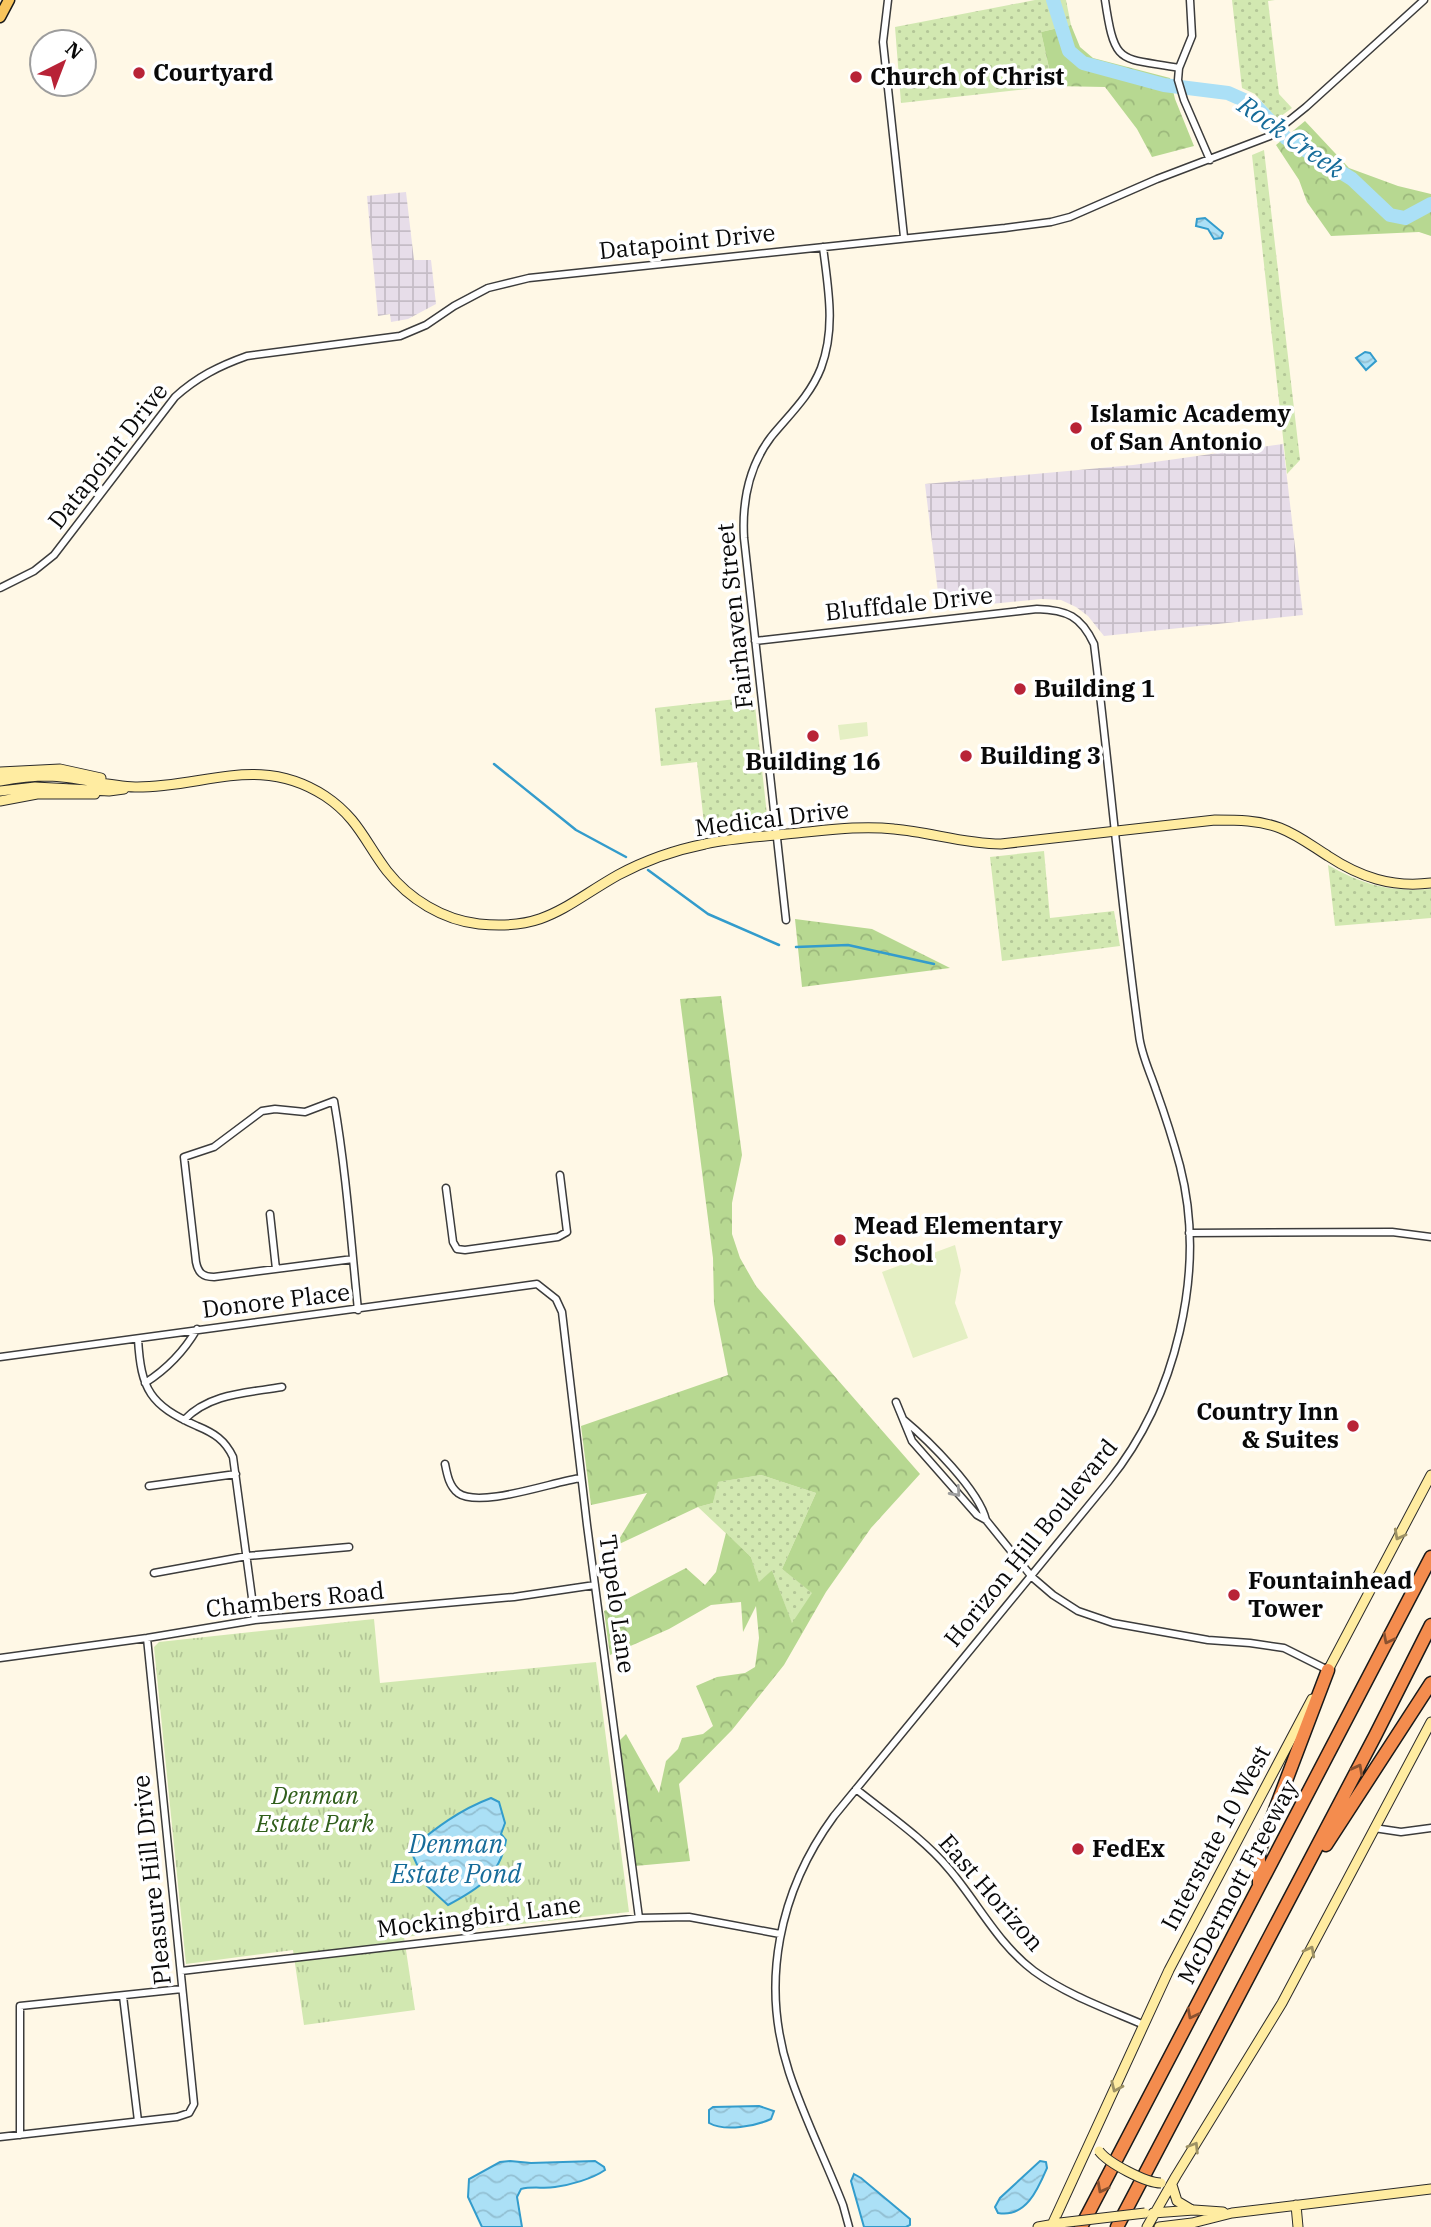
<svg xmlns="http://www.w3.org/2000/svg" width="1431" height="2227" font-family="'IBM Plex Serif',serif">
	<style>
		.industrial { fill: url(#industrial-grid) }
		.grass { fill: url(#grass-dots) }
		.forest { fill: url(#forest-crowns) }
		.park { fill: url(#park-tufts) }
		.pitch { fill: #e4efc3 }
		.water { fill: url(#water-waves); stroke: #339ccc; stroke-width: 2 }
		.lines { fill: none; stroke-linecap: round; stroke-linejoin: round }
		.stream { stroke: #339ccc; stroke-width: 2.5 }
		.river { stroke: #abe0f6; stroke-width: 14 }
		.street-casing { stroke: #3c3c3c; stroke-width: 9 }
		.secondary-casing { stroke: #2b2b2b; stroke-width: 11 }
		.primary-casing { stroke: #1a1a1a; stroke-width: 13 }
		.highway-casing { stroke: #1a1a1a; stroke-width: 15 }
		.street { stroke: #fff; stroke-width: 6 }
		.secondary { stroke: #ffeca1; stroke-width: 9 }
		.primary { stroke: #f9c55c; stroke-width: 10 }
		.highway { stroke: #f48c4e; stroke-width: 12 }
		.secondary-bridge-casing { stroke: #2b2b2b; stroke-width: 11; stroke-linecap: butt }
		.secondary-bridge { stroke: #ffeca1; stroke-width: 9 }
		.oneway { stroke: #9d9d9d }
		.oneway2 { stroke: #9d9164 }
		.oneway3 { stroke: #8a512f }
		.poi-dot { fill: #b82337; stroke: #fff; stroke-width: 2.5 }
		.labels { text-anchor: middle; stroke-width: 7; stroke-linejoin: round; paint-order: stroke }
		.poi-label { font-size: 24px; font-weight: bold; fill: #090909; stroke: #fff; text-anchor: start }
		.street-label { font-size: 24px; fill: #090909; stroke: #fff }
		.park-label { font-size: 24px; font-style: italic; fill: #305f1b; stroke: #fff }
		.water-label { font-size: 26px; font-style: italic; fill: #156b99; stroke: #fff }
	</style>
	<defs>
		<pattern id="industrial-grid" width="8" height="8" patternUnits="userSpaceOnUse" patternTransform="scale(1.75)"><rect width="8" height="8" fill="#e7dde9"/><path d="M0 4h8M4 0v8" fill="none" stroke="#c5bcc6"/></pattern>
		<pattern id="grass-dots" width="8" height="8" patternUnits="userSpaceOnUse" patternTransform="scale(1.75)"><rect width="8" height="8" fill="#d2e8b1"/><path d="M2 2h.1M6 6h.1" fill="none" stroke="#b3c697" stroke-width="1.8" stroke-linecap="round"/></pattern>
		<pattern id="forest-crowns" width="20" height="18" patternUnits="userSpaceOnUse" patternTransform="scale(1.75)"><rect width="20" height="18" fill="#b7d891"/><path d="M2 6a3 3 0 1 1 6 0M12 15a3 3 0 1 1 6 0" fill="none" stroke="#9cb87c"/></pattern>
		<pattern id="park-tufts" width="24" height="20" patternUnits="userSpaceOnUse" patternTransform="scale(1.75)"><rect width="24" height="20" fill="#d2e8b1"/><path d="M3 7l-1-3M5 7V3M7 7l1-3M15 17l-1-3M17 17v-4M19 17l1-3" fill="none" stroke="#b3c697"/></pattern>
		<pattern id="water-waves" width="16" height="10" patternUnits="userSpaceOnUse" patternTransform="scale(1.75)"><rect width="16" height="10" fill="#abe0f6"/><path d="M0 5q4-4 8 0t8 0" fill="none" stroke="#92bfd2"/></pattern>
	</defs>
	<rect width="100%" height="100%" fill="#fff8e6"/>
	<path class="industrial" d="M406 192 414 260H431L436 304 408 319 391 322 390 314 378 316 367 196Z
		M1283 444 1303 615 1104 636 1088 616 1076 607 1061 600 1041 599 940 609 925 484 1133 465Z"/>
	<path class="grass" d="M1035 0H1066L1071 25 1041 32 1053 86 901 103 895 27Z
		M1232 0H1275L1268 1 1279 94 1292 108 1277 119 1255 94 1242 88Z
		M1264 150 1300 460 1287 474 1252 155Z
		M754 697 768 824 705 832 697 762 661 766 655 708Z
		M1044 851 1050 918 1114 911 1120 946 1002 961 990 857Z
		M1328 865C1363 885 1390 892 1431 889V918L1335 926Z
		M761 1475 816 1493 782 1569 813 1593 792 1624 772 1570 759 1583 751 1557 698 1507 713 1503 717 1482Z"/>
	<path class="forest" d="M1071 25 1080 47 1093 58 1170 78 1175 99 1194 146 1152 157 1137 129 1105 87 1053 86 1041 32Z
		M1305 121 1349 168 1398 186 1431 194V236L1419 232 1331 236 1307 202 1299 180 1276 145Z
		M795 919 872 929 950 968 802 987Z
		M721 996 742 1155 732 1203V1234L740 1258 756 1286 920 1474 871 1528 826 1592 784 1665 732 1730 679 1784 690 1861 635 1866 619 1741 626 1734 659 1793 666 1761 678 1749 682 1738 703 1734 713 1726 696 1686 717 1677 745 1673 755 1667 759 1638 756 1606 743 1632 741 1602 711 1605 669 1629 610 1655 604 1611 686 1568 705 1585 716 1572 726 1533 751 1557 759 1582 772 1570 792 1623 812 1593 782 1569 816 1493 761 1475 718 1482 713 1503 698 1507 615 1546 647 1493 591 1505 581 1426 728 1375 714 1304 713 1258 680 999Z"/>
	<path class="park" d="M374 1619 380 1683 596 1662 629 1912 404 1937 415 2010 304 2025 293 1950 186 1964 154 1647 159 1642Z"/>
	<path class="pitch" d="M867 722 868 736 840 740 838 725Z
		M955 1245 961 1270 955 1303 968 1338 913 1358 882 1272Z"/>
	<path class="water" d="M1205 218 1223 233 1221 238 1214 239 1208 229 1196 226 1197 219Z
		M1365 352 1370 353 1376 361 1366 370 1356 358Z
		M491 1798 499 1802 505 1823 501 1834 506 1840C500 1876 478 1889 448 1905L426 1885 410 1849C436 1828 459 1810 491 1798Z
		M759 2106 774 2111 771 2119C756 2126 725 2132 709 2123V2110L713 2107Z
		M510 2161 531 2163 595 2161 604 2167 605 2170C592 2179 570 2185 555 2187 544 2189 533 2186 521 2189L517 2197 522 2227H482L468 2197 469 2179 500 2162Z
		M1040 2161 1046 2162 1047 2168C1038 2189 1026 2218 998 2213L995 2207 1000 2198Z
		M854 2174 861 2178 910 2219V2225L906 2227H864L851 2181Z"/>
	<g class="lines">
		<path class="stream" d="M494 764 576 830 626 857
			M648 870 708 914 779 945
			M796 947 848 945 934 964"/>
		<path class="river" d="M1053 0 1069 51 1083 63 1164 85 1228 93 1255 105 1286 138 1352 179 1390 215 1405 218 1431 204"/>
		<defs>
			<path id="street" d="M888 0 883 42 904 237
				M1105 0C1115 67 1119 57 1179 68
				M1190 0 1192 36 1179 68 1178 80 1184 100 1210 160
				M0 588 34 571 54 555 175 397C197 377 219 366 247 356L400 336 426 325 454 306 488 288 529 278 1005 228 1051 222 1070 217 1157 179 1270 136 1306 107 1424 0
				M755 641 1037 609C1067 610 1081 616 1094 644 1110 774 1121 905 1139 1035 1141 1054 1150 1072 1156 1090 1165 1115 1173 1140 1180 1166 1207 1271 1176 1398 1108 1482L834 1816C779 1891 760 1983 789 2072 804 2118 826 2161 843 2205L849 2227
				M786 920 744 538C742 503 749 466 771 437 789 415 810 396 821 368 836 328 828 288 823 247
				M446 1188 453 1242 457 1249 465 1250 558 1237 567 1232 560 1175
				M270 1214 276 1269
				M1189 1233 1392 1232 1431 1237
				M353 1259 214 1277C202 1277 198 1272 196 1262L184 1157 214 1147 262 1111 275 1109 305 1112 334 1101C346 1170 351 1241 358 1310
				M138 1339C141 1390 150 1405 197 1426 214 1433 225 1440 233 1457L255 1620
				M0 1357 537 1284 556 1299 562 1312 587 1525 639 1918
				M145 1383C167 1369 183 1353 197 1329
				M896 1402 912 1441 977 1515 986 1520 1032 1577 1053 1595 1078 1611 1113 1623 1208 1640 1250 1643 1284 1648 1328 1670
				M184 1420C210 1393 247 1393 282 1387
				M904 1420C928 1440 979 1490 986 1520
				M445 1464C447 1474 449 1486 458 1493 480 1509 555 1481 581 1478
				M149 1486 236 1474
				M154 1573 247 1556 349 1547
				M0 1658 147 1638 255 1620 514 1597 595 1585
				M856 1789C887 1814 923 1838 949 1869 978 1903 997 1943 1034 1971 1067 1995 1107 2009 1144 2025
				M1374 1828 1401 1832 1431 1828
				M181 1971 639 1918 689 1917 780 1934
				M123 1996 138 2121
				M20 2135V2006L182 1989
				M0 2137 177 2117 189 2113 194 2104 147 1638"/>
			<path id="secondary" d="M0 772 60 769 101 778
				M0 781C16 778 33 776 49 776 78 777 106 786 135 787 204 788 259 753 325 796 358 818 365 842 387 871 409 899 443 920 479 924 545 931 565 905 618 875 644 861 675 850 705 844 731 838 759 837 786 834 822 831 858 825 894 829 930 832 964 844 1001 844L1215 820C1237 820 1259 820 1280 828 1298 835 1312 846 1328 856 1360 877 1392 888 1431 883
				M0 791 35 787 109 791 124 789
				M0 801 37 794H95
				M1326 1674 1431 1475
				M1172 2185 1177 2201 1192 2210
				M1296 2205 1298 2227
				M1153 2213 1194 2210 1223 2212
				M1038 2227 1055 2224
				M1051 2227 1169 1970 1312 1699
				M1147 2227 1176 2176 1282 2003 1431 1722
				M1159 2227 1192 2223 1232 2213 1431 2189"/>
			<path id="primary" d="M0 17 9 0"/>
			<path id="highway" d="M1326 1845 1431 1683
				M1259 1884V1852L1328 1670
				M1081 2227 1431 1557
				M1117 2227 1375 1736 1431 1625"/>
		</defs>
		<use href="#street" class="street-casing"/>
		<use href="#secondary" class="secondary-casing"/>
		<use href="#primary" class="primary-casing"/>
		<use href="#highway" class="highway-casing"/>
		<use href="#street" class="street"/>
		<use href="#secondary" class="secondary"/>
		<use href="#primary" class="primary"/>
		<use href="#highway" class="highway"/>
		<defs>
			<path id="secondary-bridge" d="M1099 2151C1108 2163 1146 2183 1161 2183
				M1060 2223 1145 2213"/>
		</defs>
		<use href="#secondary-bridge" class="secondary-bridge-casing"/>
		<use href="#secondary-bridge" class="secondary-bridge"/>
	</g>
	<defs><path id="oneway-chevron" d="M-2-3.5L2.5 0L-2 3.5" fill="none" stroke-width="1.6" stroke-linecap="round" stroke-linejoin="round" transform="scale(1.75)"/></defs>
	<use class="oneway" href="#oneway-chevron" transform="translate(956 1492) rotate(48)"/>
	<g class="oneway2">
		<use href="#oneway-chevron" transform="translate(1399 1535) rotate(118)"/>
		<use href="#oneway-chevron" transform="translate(1310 1951) rotate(-62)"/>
		<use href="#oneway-chevron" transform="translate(1116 2087) rotate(114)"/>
		<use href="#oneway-chevron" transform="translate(1194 2147) rotate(-58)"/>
	</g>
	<g class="oneway3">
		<use href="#oneway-chevron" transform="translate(1388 1639) rotate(117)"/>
		<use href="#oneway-chevron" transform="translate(1358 1769) rotate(-62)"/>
		<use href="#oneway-chevron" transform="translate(1192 2014) rotate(117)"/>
		<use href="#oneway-chevron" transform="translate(1102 2188) rotate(118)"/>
	</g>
	<g class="poi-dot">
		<circle cx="139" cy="73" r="7"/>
		<circle cx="856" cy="77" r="7"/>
		<circle cx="1076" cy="428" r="7"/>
		<circle cx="1020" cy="689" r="7"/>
		<circle cx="813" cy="736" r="7"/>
		<circle cx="966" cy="756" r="7"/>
		<circle cx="840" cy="1240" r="7"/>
		<circle cx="1353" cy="1426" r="7"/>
		<circle cx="1234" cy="1595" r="7"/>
		<circle cx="1078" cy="1849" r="7"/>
	</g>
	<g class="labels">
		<g class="poi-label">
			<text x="153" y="81">Courtyard</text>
			<text x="870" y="85">Church of Christ</text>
			<text x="1090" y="422">Islamic Academy<tspan x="1090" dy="28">of San Antonio</tspan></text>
			<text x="1034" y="697">Building 1</text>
			<text x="980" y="764">Building 3</text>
			<text x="813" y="770" text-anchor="middle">Building 16</text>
			<text x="854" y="1234">Mead Elementary<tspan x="854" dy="28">School</tspan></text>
			<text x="1339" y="1420" text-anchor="end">Country Inn<tspan x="1339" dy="28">&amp; Suites</tspan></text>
			<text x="1248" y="1589">Fountainhead<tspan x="1248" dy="28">Tower</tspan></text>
			<text x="1092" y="1857">FedEx</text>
		</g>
		<g class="street-label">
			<text transform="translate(687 242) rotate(-6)" y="8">Datapoint Drive</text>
			<text transform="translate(108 456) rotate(-52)" y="8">Datapoint Drive</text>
			<text transform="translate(909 604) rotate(-6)" y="8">Bluffdale Drive</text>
			<text transform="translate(735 616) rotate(-96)" y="8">Fairhaven Street</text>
			<text transform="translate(772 819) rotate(-7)" y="8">Medical Drive</text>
			<text transform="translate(276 1301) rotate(-7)" y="8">Donore Place</text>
			<text transform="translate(1031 1543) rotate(-51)" y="8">Horizon Hill Boulevard</text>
			<text transform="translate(295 1600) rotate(-6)" y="8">Chambers Road</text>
			<text transform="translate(617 1604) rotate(82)" y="8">Tupelo Lane</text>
			<text transform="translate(1216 1838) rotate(-62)" y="8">Interstate 10 West</text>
			<text transform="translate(152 1880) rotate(-96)" y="8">Pleasure Hill Drive</text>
			<text transform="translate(1238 1882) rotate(-62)" y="8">McDermott Freeway</text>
			<text transform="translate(991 1893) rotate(49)" y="8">East Horizon</text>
			<text transform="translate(479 1917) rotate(-7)" y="8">Mockingbird Lane</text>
		</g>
		<g class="park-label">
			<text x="315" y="1804">Denman<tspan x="315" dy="28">Estate Park</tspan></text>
		</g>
		<g class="water-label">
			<text transform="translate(1291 137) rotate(35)" y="9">Rock Creek</text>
			<text x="456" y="1853">Denman<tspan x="456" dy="30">Estate Pond</tspan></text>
		</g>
	</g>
	<g transform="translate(63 63) rotate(42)"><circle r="33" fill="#ffffff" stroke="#9d9d9d" stroke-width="2"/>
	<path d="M0-5L12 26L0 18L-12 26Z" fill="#b82337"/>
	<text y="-10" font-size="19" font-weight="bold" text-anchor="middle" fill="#090909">N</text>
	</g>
</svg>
